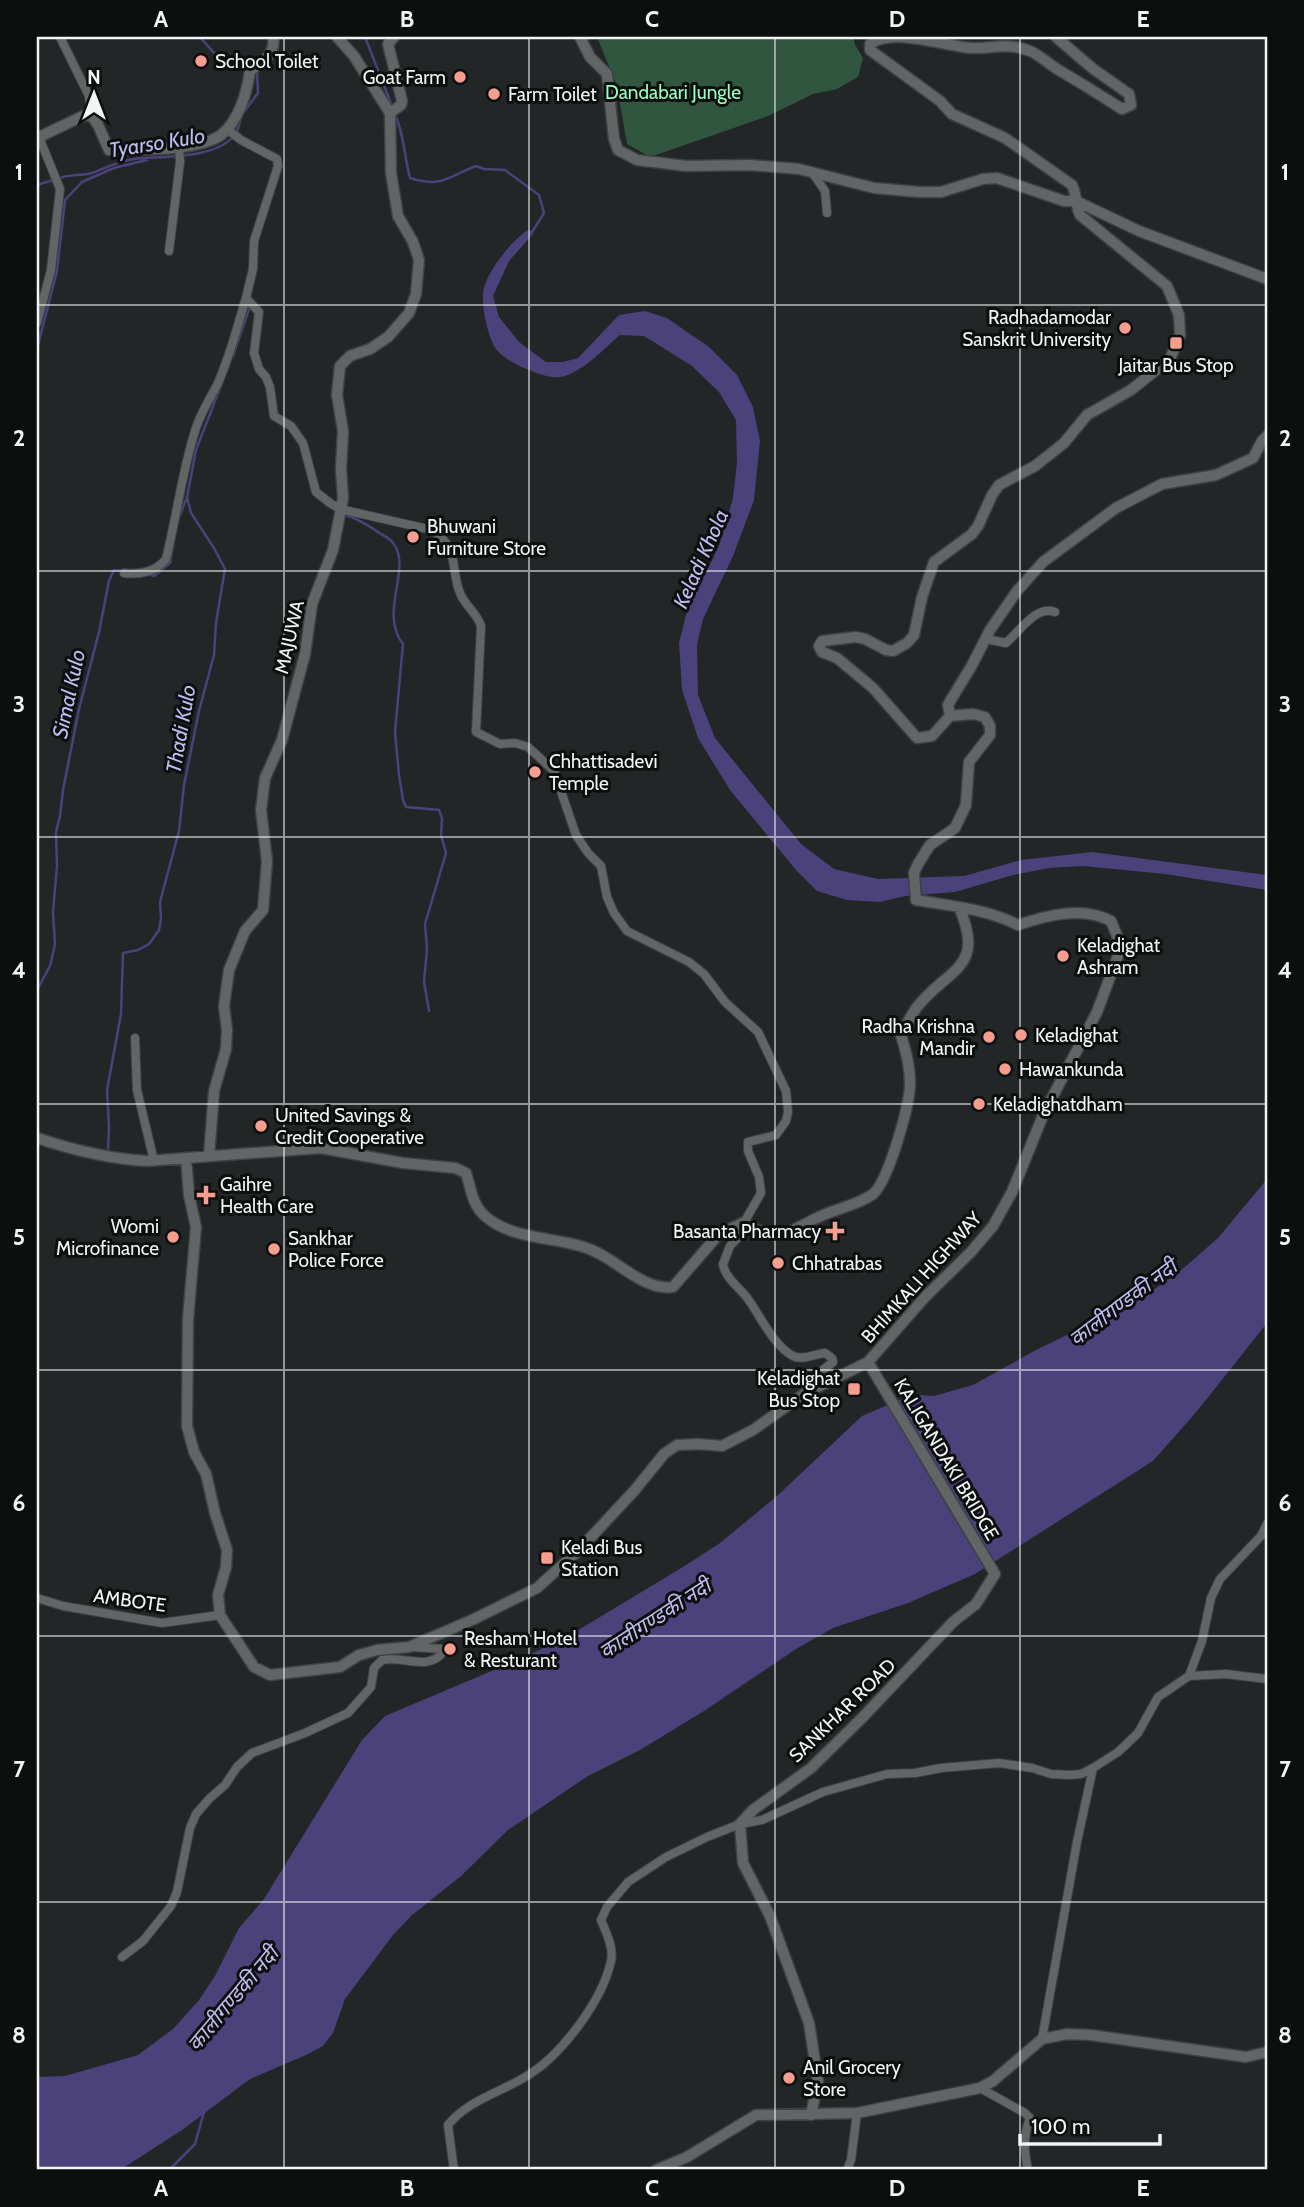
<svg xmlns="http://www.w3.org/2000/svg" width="1304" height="2207" font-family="Cabin,'Noto Sans Devanagari',sans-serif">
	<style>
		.green { fill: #30563f }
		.water { fill: #4b417b }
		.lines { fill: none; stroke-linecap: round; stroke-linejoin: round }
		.stream { stroke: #4b417b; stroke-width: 2.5 }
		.street-casing { stroke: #3f4142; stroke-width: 10 }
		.secondary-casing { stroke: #3f4142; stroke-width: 13 }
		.street { stroke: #626566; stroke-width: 8 }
		.secondary { stroke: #626566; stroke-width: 10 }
		.grid { fill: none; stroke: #f2f4f5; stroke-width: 2; stroke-opacity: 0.55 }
		.poi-dot { fill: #f59d8e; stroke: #0d0f0f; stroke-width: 2.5 }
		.labels { text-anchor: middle; stroke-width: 6; stroke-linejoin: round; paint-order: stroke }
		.poi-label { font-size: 19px; fill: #f2f4f5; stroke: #0d0f0f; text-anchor: start }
		.park-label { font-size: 19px; fill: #9afcbf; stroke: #0d0f0f }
		.street-label { font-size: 19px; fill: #f2f4f5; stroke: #0d0f0f }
		.water-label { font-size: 21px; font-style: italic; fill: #c2bbf1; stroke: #0d0f0f }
		.neatline { fill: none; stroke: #f2f4f5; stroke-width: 2.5 }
		.grid-label { font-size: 23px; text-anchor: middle; font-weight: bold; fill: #f2f4f5 }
	</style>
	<rect width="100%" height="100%" fill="#232627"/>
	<path class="green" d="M597 37H853L855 45 863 58 858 77 837 89 813 94 768 116 650 157 627 144 617 86Z"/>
	<path class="water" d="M528 230 533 231V234L509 261 493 296 499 317 519 342 546 362H563L578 358 619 315 645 311 667 318 709 347 737 375 753 407 760 441 754 500 733 556 703 619 697 645 698 695 715 738 801 844 834 869 878 879 964 876 1021 860 1092 852 1267 875V890L1165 874 1083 866 1049 868 1013 875 955 892 905 896 880 902 847 900 817 891 796 870 730 790 698 738 682 690 679 643 687 611 719 546 733 498 737 463 736 420 719 392 692 366 644 336 620 335C602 350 588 368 565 376 553 380 539 374 529 370 518 366 500 357 494 346 487 332 482 309 483 294 484 274 512 240 528 230Z
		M1267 1179V1323L1198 1410 1153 1461 975 1574 908 1603 833 1628 796 1649 704 1711 640 1750 588 1776 508 1830 461 1876 411 1916 393 1935 345 1999 333 2033 323 2046 306 2055 250 2079 182 2130 120 2170H37V2077L65 2076 138 2055 173 2029 199 2000 215 1976 239 1928 264 1899 362 1740 385 1716 527 1656 575 1632 683 1567 720 1543 777 1496 862 1416 899 1400 918 1395 934 1396 973 1385 1036 1350 1137 1301 1178 1273 1218 1238Z"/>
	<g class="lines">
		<path class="stream" d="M200 37 214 53 237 60 254 62
			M365 37 392 106
			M244 112 258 93 257 72
			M394 112C404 133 404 155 410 178 443 188 447 177 476 166L484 169 505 170 539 195 544 213 532 232
			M237 132 241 118
			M60 178C70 174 81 176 92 173 105 168 119 161 134 159 163 156 213 159 233 137
			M37 185 53 180
			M37 349 57 271 65 200 82 182 114 168 147 160
			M233 356 249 309
			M346 515C357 519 366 524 375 530 380 534 390 538 393 543 413 568 378 612 403 644L395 732 399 775 403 800 406 807 439 810 442 818 441 835 446 853 425 924 427 949 424 982 429 1011
			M178 520 187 497
			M148 574 154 576 170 563 174 541
			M37 990 50 966 55 944 53 912 57 866 56 832 60 816 63 790 79 709 99 632 109 581 114 570 125 571
			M108 1149 109 1128 107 1090 121 1014 123 953 138 950 149 944 159 930 161 919 160 902 179 831 184 785 199 711 214 655 216 623 225 569 214 548 191 513 187 497 196 450 229 365
			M169 2170 195 2144 204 2112"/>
		<defs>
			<path id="street" d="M60 37 89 96 91 115
				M227 129 241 140 277 159 278 166 254 241 253 269 246 298 259 312 254 353 259 369 266 377 270 387 274 416 291 426 303 443 316 492 330 503 340 509 432 530C460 548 450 568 460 593 465 606 477 613 481 626L476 732 500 744 515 743 528 747 554 771 576 835 588 853 601 866 607 897 614 913 627 931 689 962 704 974 725 1002 758 1032 786 1091 788 1112 786 1121 776 1135 748 1142V1151L759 1177 761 1193 746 1219 743 1232 730 1246 723 1264C725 1278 740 1288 748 1299 761 1317 773 1345 793 1356 802 1361 815 1354 825 1353L832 1358 833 1362 814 1377 804 1394
				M811 171 825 191 827 213
				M169 251 180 162 179 147
				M37 323 51 270 60 189 39 137
				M124 573C139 575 156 572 166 559 177 515 182 471 196 428 201 412 210 399 217 385 230 357 237 327 246 298
				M986 639 1006 643C1020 631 1036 605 1055 612
				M135 1038 137 1090 154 1161
				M37 1598 63 1606 162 1623 220 1615
				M1189 1676 1226 1674 1267 1679
				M122 1957 143 1941 171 1906 177 1892 190 1828 196 1814 210 1798 225 1785 237 1767 252 1753 305 1733 348 1713 371 1687 374 1668 382 1660C402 1655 428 1672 443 1652L442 1649 412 1647
				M1042 2039 1077 1842 1093 1768
				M980 2088 1025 2113 1030 2118C1023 2136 1024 2152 1028 2170
				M454 2170 448 2125C469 2099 503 2092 530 2074 563 2053 603 1999 611 1961 614 1948 606 1932 601 1920L607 1907 628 1882 666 1857 707 1837 740 1824 762 1820 823 1792 887 1774 915 1773 941 1768 999 1763 1032 1768 1051 1774 1069 1775 1081 1774 1093 1768 1118 1752 1138 1733 1158 1697 1189 1676 1202 1641 1211 1598 1220 1579 1261 1536 1267 1524
				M847 2170 851 2160 857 2113"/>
			<path id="secondary" d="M337 37 354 56 390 113
				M580 37 590 57 607 74 614 139 618 150 637 160 686 166 749 165 799 169 874 188 919 192H941L983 179 997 178 1064 201H1076L1139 231 1267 279
				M390 113 401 105 402 101 388 44 394 37
				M37 138 83 116 91 115 98 125 109 150C137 150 199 151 221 135 239 121 247 92 250 71 263 61 276 55 273 37
				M950 716 948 705 952 698 971 667 990 630 1017 591 1043 562 1116 508 1162 484 1216 475 1253 458 1262 441 1267 436
				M37 1138C73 1150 109 1159 147 1161L321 1148 403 1163 455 1168 466 1173C471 1188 472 1205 485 1216 514 1242 564 1236 596 1252 620 1263 645 1291 673 1287L719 1234 745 1222C752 1226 760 1233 768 1234 784 1238 805 1223 819 1217 836 1208 857 1206 873 1194 889 1180 910 1104 910 1083 910 1066 906 1052 901 1035 906 1026 911 1015 917 1007 949 967 986 969 959 907
				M209 1156 214 1091 226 1049 227 1030 224 1006 229 970 245 931 263 910 267 861 261 810 265 778 282 740 305 654 312 604 333 550 343 498 341 469 343 431 337 395 340 366 350 356 370 349 388 337 409 313 416 294 419 260 413 242 398 216 391 173 390 113
				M186 1158 189 1195 196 1227 188 1319 187 1426 194 1452 206 1474 215 1513 227 1550 226 1567 218 1595 220 1615 254 1667 270 1675 340 1667 359 1655 377 1650 409 1647 472 1620 537 1588 579 1550 634 1491 664 1454 677 1445 698 1444 722 1446 753 1430 804 1394 868 1362 926 1296 971 1252 993 1226 1012 1192 1044 1113 1097 1012 1119 953 1120 943 1111 921C1082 906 1048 915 1018 925 987 909 951 906 916 900L914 873 918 864 930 845 955 828 966 805 969 762 990 735V726L985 717 973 714 950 716 932 736 917 738 873 688 837 658 822 652 819 646 822 641 856 637 865 639 886 650 893 651 907 643 914 635 922 597 934 562 972 534 978 526 992 495 999 485 1035 466 1064 443 1087 415 1131 390 1170 359 1180 335 1179 315 1167 286 1080 215C1075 204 1077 195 1072 185L1005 138 952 114 940 101 870 50V44C893 27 944 46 971 48 991 49 1008 42 1030 51 1039 55 1048 63 1057 69 1079 82 1100 95 1122 109L1131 105 1129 94 1092 68 1056 37
				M811 2115 818 2081 809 2023 770 1916 743 1863 740 1824 753 1810 811 1768 862 1718 953 1622 976 1604 995 1574 868 1362
				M656 2170 687 2157 756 2115 857 2113 980 2088 993 2081 1042 2039 1067 2034 1091 2035 1246 2057 1267 2052"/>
		</defs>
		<use href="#street" class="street-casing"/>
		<use href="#secondary" class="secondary-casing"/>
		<use href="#street" class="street"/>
		<use href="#secondary" class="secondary"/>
	</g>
	<path class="grid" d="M284 37V2170M529 37V2170M775 37V2170M1020 37V2170M37 305H1267M37 571H1267M37 837H1267M37 1104H1267M37 1370H1267M37 1636H1267M37 1902H1267"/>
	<g class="poi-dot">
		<circle cx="201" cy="61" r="7"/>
		<circle cx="460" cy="77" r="7"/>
		<circle cx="494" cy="94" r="7"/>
		<circle cx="1125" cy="328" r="7"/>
		<rect x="1169" y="336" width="14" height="14" rx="3.5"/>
		<circle cx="413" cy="537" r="7"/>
		<circle cx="535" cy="772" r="7"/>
		<circle cx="1063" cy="956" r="7"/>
		<circle cx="1021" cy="1035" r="7"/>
		<circle cx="989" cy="1037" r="7"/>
		<circle cx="1005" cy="1069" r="7"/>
		<circle cx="979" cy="1104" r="7"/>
		<circle cx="261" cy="1126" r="7"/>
		<path d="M202.5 1184.5h7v7h7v7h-7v7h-7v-7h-7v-7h7z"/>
		<path d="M831.5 1220.5h7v7h7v7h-7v7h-7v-7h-7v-7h7z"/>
		<circle cx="173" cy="1237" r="7"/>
		<circle cx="274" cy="1249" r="7"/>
		<circle cx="778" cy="1263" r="7"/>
		<rect x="847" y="1382" width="14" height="14" rx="3.5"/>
		<rect x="540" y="1551" width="14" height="14" rx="3.5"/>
		<circle cx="450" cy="1649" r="7"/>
		<circle cx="789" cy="2078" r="7"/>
	</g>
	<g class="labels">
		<g class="poi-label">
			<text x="215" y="68">School Toilet</text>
			<text x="446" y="84" text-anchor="end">Goat Farm</text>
			<text x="508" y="101">Farm Toilet</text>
			<text x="1111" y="324" text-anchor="end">Radhadamodar<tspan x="1111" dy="22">Sanskrit University</tspan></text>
			<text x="1176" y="372" text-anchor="middle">Jaitar Bus Stop</text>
			<text x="427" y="533">Bhuwani<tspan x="427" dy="22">Furniture Store</tspan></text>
			<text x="549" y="768">Chhattisadevi<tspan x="549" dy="22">Temple</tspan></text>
			<text x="1077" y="952">Keladighat<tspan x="1077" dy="22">Ashram</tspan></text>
			<text x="975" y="1033" text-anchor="end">Radha Krishna<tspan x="975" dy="22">Mandir</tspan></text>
			<text x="1035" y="1042">Keladighat</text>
			<text x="1019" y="1076">Hawankunda</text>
			<text x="993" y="1111">Keladighatdham</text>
			<text x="275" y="1122">United Savings &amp;<tspan x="275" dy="22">Credit Cooperative</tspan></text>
			<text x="220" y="1191">Gaihre<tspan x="220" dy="22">Health Care</tspan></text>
			<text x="159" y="1233" text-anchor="end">Womi<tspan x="159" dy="22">Microfinance</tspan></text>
			<text x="821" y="1238" text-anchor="end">Basanta Pharmacy</text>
			<text x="288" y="1245">Sankhar<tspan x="288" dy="22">Police Force</tspan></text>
			<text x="792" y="1270">Chhatrabas</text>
			<text x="840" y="1385" text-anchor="end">Keladighat<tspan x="840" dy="22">Bus Stop</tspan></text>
			<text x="561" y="1554">Keladi Bus<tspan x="561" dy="22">Station</tspan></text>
			<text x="464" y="1645">Resham Hotel<tspan x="464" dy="22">&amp; Resturant</tspan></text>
			<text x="803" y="2074">Anil Grocery<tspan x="803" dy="22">Store</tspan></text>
		</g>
		<g class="park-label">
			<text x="673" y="99">Dandabari Jungle</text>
		</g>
		<g class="street-label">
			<text transform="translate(289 637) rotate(-77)" y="7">MAJUWA</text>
			<text transform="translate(921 1277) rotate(-48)" y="7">BHIMKALI HIGHWAY</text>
			<text transform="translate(947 1459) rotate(59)" y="7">KALIGANDAKI BRIDGE</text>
			<text transform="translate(130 1600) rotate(8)" y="7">AMBOTE</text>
			<text transform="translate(842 1710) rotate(-44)" y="7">SANKHAR ROAD</text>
		</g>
		<g class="water-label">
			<text transform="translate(157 143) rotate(-9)" y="7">Tyarso Kulo</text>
			<text transform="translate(701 559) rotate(-66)" y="7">Keladi Khola</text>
			<text transform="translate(69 694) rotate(-78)" y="7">Simal Kulo</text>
			<text transform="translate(181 729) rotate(-80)" y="7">Thadi Kulo</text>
			<text transform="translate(1123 1303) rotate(-37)" y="7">कालीगण्डकी नदी</text>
			<text transform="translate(655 1619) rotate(-33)" y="7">कालीगण्डकी नदी</text>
			<text transform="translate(233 1999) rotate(-50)" y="7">कालीगण्डकी नदी</text>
		</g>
	</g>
	<rect width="1304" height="2207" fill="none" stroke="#0d0f0f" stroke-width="77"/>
	<g transform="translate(94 94)" stroke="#0d0f0f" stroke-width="5" paint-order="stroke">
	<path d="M0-5L12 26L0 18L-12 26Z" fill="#f2f4f5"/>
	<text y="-10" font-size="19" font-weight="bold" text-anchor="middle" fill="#f2f4f5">N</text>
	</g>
	<path d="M1020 2134v10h140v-10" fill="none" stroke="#f2f4f5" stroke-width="3.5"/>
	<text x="1031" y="2134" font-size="21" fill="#f2f4f5" stroke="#0d0f0f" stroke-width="5" paint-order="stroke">100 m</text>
	<rect x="38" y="38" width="1228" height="2130" class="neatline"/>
	<g class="grid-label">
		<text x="161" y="27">A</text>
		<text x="407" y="27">B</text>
		<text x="652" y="27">C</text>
		<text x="897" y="27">D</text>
		<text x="1143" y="27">E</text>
		<text x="19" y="180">1</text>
		<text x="1285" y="180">1</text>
		<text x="19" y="446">2</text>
		<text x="1285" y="446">2</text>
		<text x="19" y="712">3</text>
		<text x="1285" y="712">3</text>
		<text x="19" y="978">4</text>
		<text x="1285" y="978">4</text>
		<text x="19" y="1245">5</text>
		<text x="1285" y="1245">5</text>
		<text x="19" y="1511">6</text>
		<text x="1285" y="1511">6</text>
		<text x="19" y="1777">7</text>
		<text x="1285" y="1777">7</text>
		<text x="19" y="2043">8</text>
		<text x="1285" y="2043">8</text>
		<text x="161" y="2196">A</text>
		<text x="407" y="2196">B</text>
		<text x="652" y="2196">C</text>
		<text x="897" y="2196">D</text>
		<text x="1143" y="2196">E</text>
	</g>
</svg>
